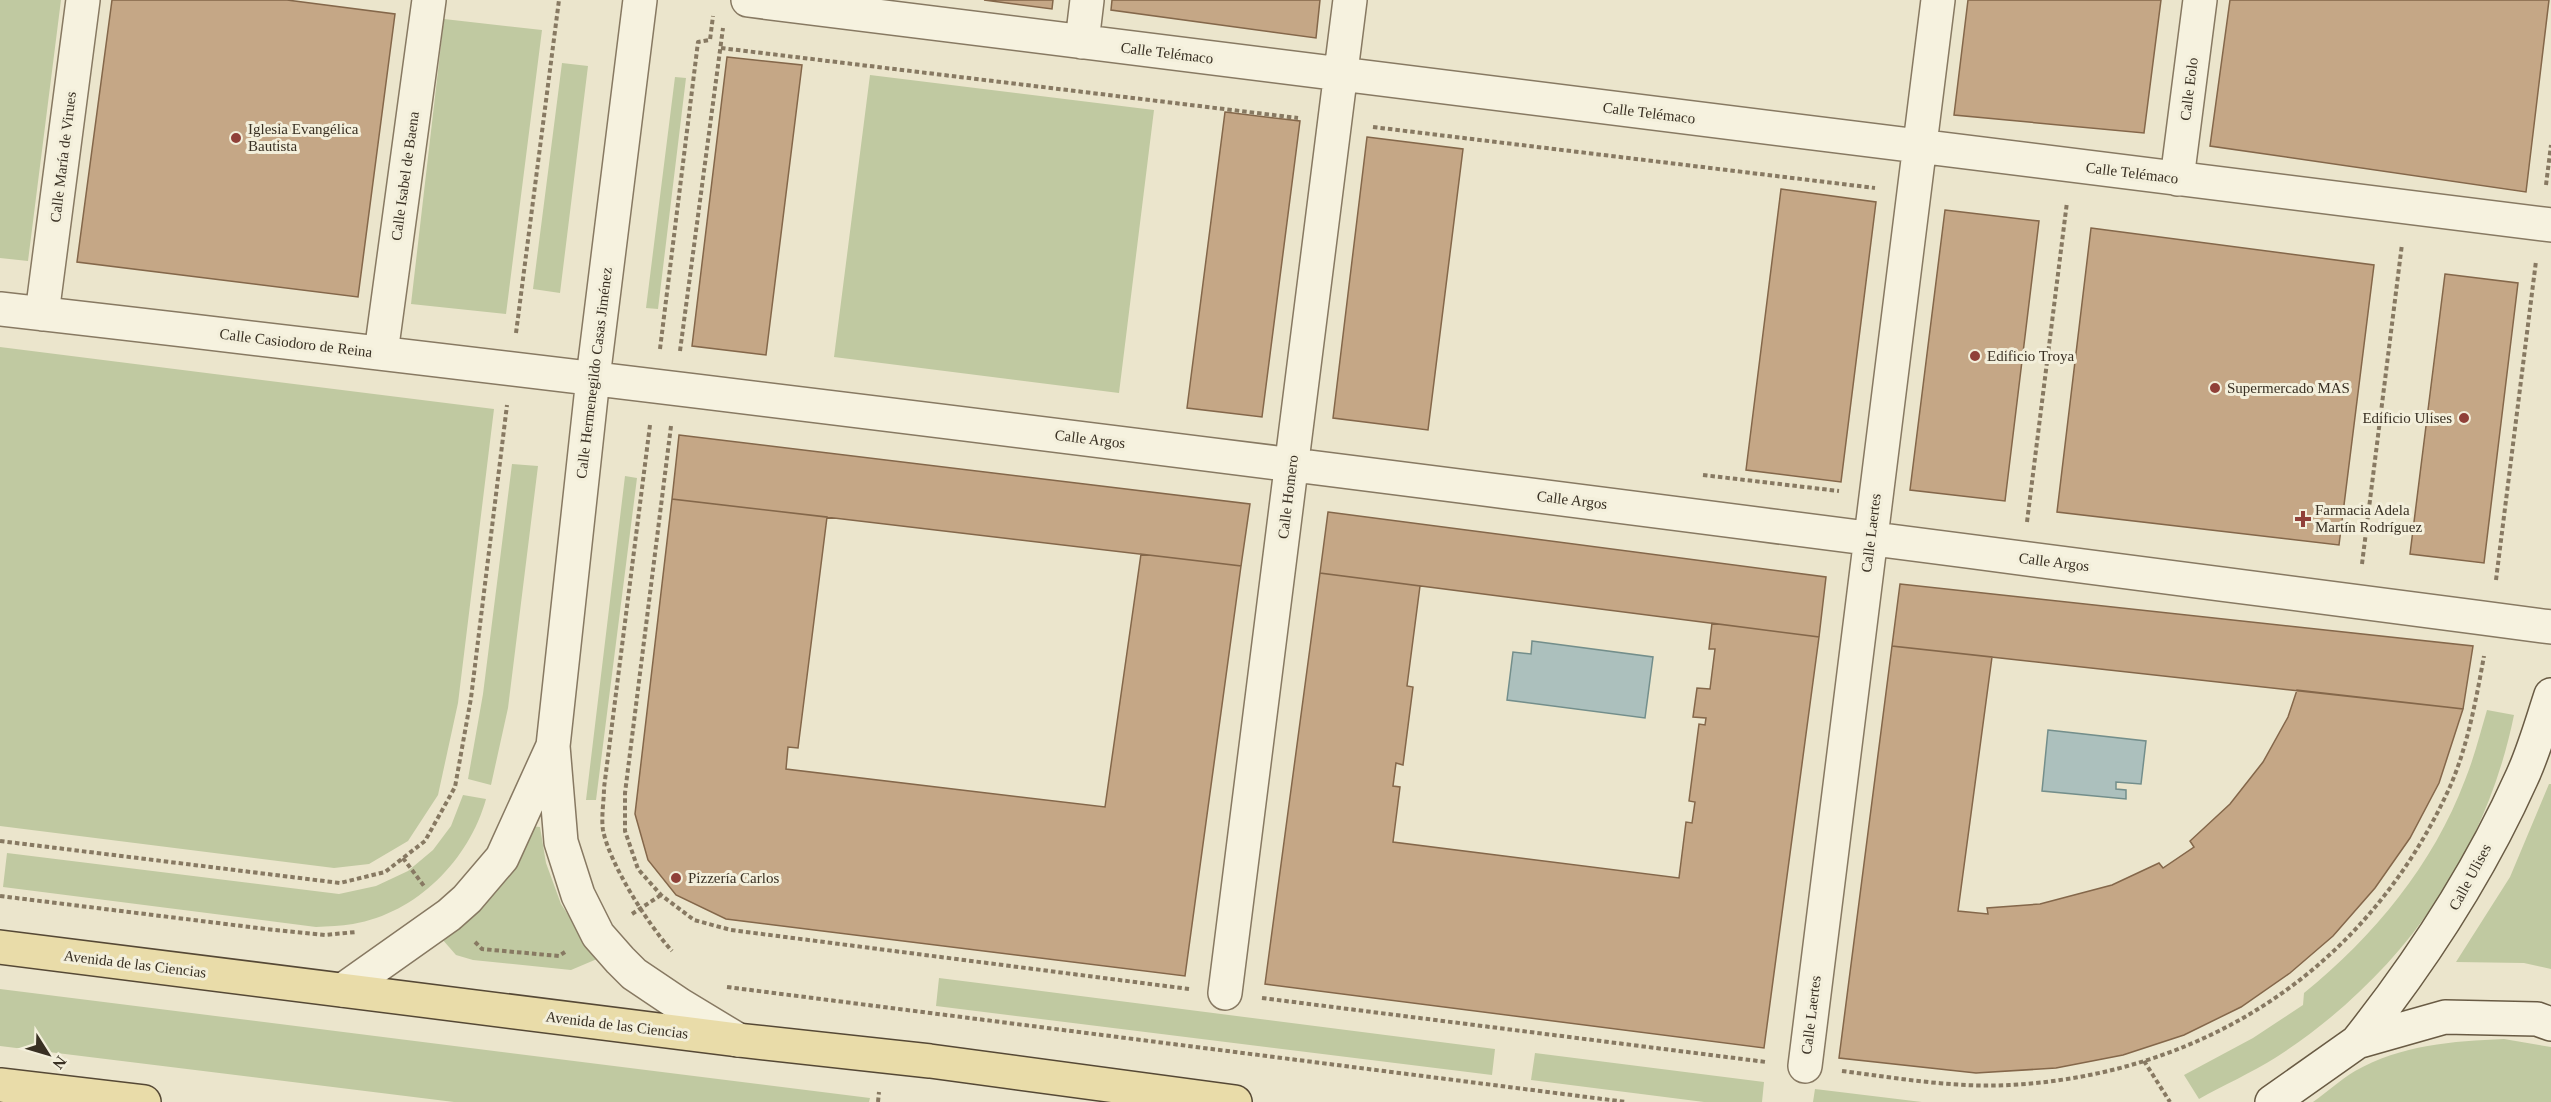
<svg xmlns="http://www.w3.org/2000/svg" width="2551" height="1102" font-family="'Times New Roman',serif">
	<style>
		.green { fill: #c0c9a1 }
		.water { fill: #acc0bd; stroke: #738e8b; stroke-width: 1.5 }
		.building { fill: #c5a786; stroke: #84674a; stroke-width: 1.5 }
		.lines { fill: none; stroke-linecap: round; stroke-linejoin: round }
		.street-casing { stroke: #877962; stroke-width: 36 }
		.secondary-casing { stroke: #695b44; stroke-width: 36 }
		.primary-casing { stroke: #554835; stroke-width: 36 }
		.path { stroke: #877962; stroke-width: 4; stroke-dasharray: 4.5 3; stroke-linecap: butt }
		.street { stroke: #f6f2df; stroke-width: 33 }
		.secondary { stroke: #f6f2df; stroke-width: 33 }
		.primary { stroke: #e9dca9; stroke-width: 33 }
		.poi-dot { fill: #904038; stroke: #f3efdb; stroke-width: 2 }
		.labels { text-anchor: middle; stroke-width: 6; stroke-linejoin: round; paint-order: stroke }
		.street-label { font-size: 15px; fill: #393023; stroke: #f3efdb }
		.poi-label { font-size: 15px; fill: #393023; stroke: #f3efdb; text-anchor: start }
	</style>
	<rect width="100%" height="100%" fill="#ebe5cc"/>
	<path class="green" d="M0 0H61L28 261 0 258Z
		M444 19 542 30 506 314 411 304Z
		M562 63 588 66 560 293 533 289Z
		M870 75 1154 110 1119 393 834 357Z
		M675 77 686 78 658 309 646 308Z
		M0 347 494 409 458 703 438 795 408 841 369 864 334 868 0 826Z
		M512 464 538 466 508 708 491 785 468 779 483 694Z
		M625 476 637 478 596 800H586Z
		M2487 710 2514 715C2485 858 2398 979 2275 1058 2251 1073 2224 1085 2199 1099L2184 1075 2253 1038 2303 1005 2304 993C2374 936 2433 865 2465 780 2474 758 2480 734 2487 710Z
		M2549 784H2551V969L2524 963 2456 962 2510 877Z
		M463 795 486 799C469 860 417 913 353 924 341 926 328 926 316 927L3 887 7 853 339 894 376 886 408 871 433 850 451 826Z
		M530 826 540 827 546 863 561 904 597 959 571 970 473 960 456 955 442 939Z
		M939 978 1495 1049 1492 1075 936 1006Z
		M0 989 870 1098 869 1102H454L0 1046Z
		M2504 1039 2551 1047V1102H2313C2327 1092 2340 1080 2355 1071 2401 1045 2453 1041 2504 1039Z
		M1535 1053 1764 1082 1762 1102H1704L1531 1080Z
		M1815 1089 1922 1102H1813Z"/>
	<path class="water" d="M1532 641 1653 657 1645 718 1507 700 1513 652 1531 654Z
		M2048 730 2146 741 2141 784 2116 782V789L2126 790V799L2042 791Z"/>
	<path class="building" d="M112 0H287L395 14 358 297 77 262Z
		M984 0H1053L1052 9Z
		M1112 0H1320L1316 38 1111 10Z
		M1968 0H2161L2144 133 1954 115Z
		M2230 0H2549L2526 192 2210 146Z
		M727 57 802 65 766 355 692 346Z
		M1225 112 1300 121 1262 417 1187 408Z
		M1367 137 1463 149 1428 430 1333 418Z
		M1781 189 1876 202 1841 482 1746 470Z
		M1945 210 2039 221 2005 501 1910 490Z
		M2091 228 2374 265 2339 545 2057 512Z
		M2445 274 2518 283 2484 563 2410 554Z
		M679 435 1250 504 1241 566 672 499Z
		M672 499 827 517 798 748 788 747 786 769 1105 807 1141 554 1241 566 1185 976 726 919 676 895 648 860 635 814Z
		M1328 512 1826 577 1819 637 1320 573Z
		M1320 573 1420 586 1407 686 1413 687 1403 765 1396 763 1393 786 1400 787 1393 842 1679 878 1686 822 1692 823 1695 802 1689 801 1699 724 1705 725 1706 718 1693 717 1697 688 1710 689 1715 649H1709L1712 623 1819 637 1764 1048 1265 984Z
		M1900 584 2473 646 2463 709 1892 646Z
		M1892 646 1992 657 1958 911 1988 914 1987 908 2040 904 2112 885 2159 863 2163 868 2194 847 2190 841 2230 804 2263 762 2288 717 2297 690 2463 709 2439 783 2410 838 2375 888 2333 936 2290 973 2241 1007 2184 1035 2123 1055 2056 1068 1976 1073 1839 1058Z"/>
	<g class="lines">
		<defs>
			<path id="street" d="M640 0 593 378 553 746 561 842 578 895 598 935 620 960 634 974 680 1005 738 1040
				M748 0 2551 225
				M1082 42 1087 0
				M2177 179 2200 0
				M0 309C851 406 1701 516 2551 627
				M42 314 83 0
				M381 353 429 0
				M343 990 449 915 467 899 502 858 552 748
				M1225 993 1350 0
				M1805 1066 1938 0"/>
			<path id="secondary" d="M2357 1042C2422 960 2479 873 2522 777 2534 751 2542 722 2551 695
				M2272 1102 2357 1042 2445 1017 2537 1019 2551 1024"/>
			<path id="primary" d="M0 947 738 1040 930 1061 1235 1102
				M0 1085 144 1102"/>
		</defs>
		<use href="#street" class="street-casing"/>
		<use href="#secondary" class="secondary-casing"/>
		<use href="#primary" class="primary-casing"/>
		<path class="path" d="M721 48 1298 118
			M1373 127 1875 188
			M2546 185 2551 145
			M516 333 559 0
			M660 349 698 42 710 40 713 16
			M680 351 723 28
			M650 425 604 788C604 801 601 817 603 830 609 863 649 926 672 951
			M671 426 625 793V831L638 869 661 895 694 920 731 930 1189 989
			M1703 475 1839 491
			M2027 522 2067 202
			M2362 564 2402 244
			M2496 580 2536 261
			M0 841 340 883 385 872 425 841 455 787 471 698 507 405
			M403 858 424 886
			M0 896 266 929 325 935 356 932
			M632 914 661 895
			M475 942 482 949 559 956 565 952
			M727 987 1626 1102
			M1262 998 1766 1062
			M2144 1061 2170 1102
			M1842 1071C1897 1078 1953 1088 2009 1085 2203 1075 2366 969 2448 791 2467 750 2476 700 2484 656
			M878 1102 879 1092"/>
		<use href="#street" class="street"/>
		<use href="#secondary" class="secondary"/>
		<use href="#primary" class="primary"/>
	</g>
	<g class="poi-dot">
		<circle cx="236" cy="138" r="6"/>
		<circle cx="1975" cy="356" r="6"/>
		<circle cx="2215" cy="388" r="6"/>
		<circle cx="2464" cy="418" r="6"/>
		<path d="M2300 510h6v6h6v6h-6v6h-6v-6h-6v-6h6z"/>
		<circle cx="676" cy="878" r="6"/>
	</g>
	<g class="labels">
		<g class="street-label">
			<text transform="translate(1167 53) rotate(7)" y="5">Calle Telémaco</text>
			<text transform="translate(2189 89) rotate(-83)" y="5">Calle Eolo</text>
			<text transform="translate(1649 113) rotate(7)" y="5">Calle Telémaco</text>
			<text transform="translate(63 157) rotate(-83)" y="5">Calle María de Virues</text>
			<text transform="translate(2132 173) rotate(7)" y="5">Calle Telémaco</text>
			<text transform="translate(405 176) rotate(-82)" y="5">Calle Isabel de Baena</text>
			<text transform="translate(296 343) rotate(7)" y="5">Calle Casiodoro de Reina</text>
			<text transform="translate(594 373) rotate(-83)" y="5">Calle Hermenegildo Casas Jiménez</text>
			<text transform="translate(1090 439) rotate(7)" y="5">Calle Argos</text>
			<text transform="translate(1288 497) rotate(-83)" y="5">Calle Homero</text>
			<text transform="translate(1572 500) rotate(7)" y="5">Calle Argos</text>
			<text transform="translate(1871 533) rotate(-83)" y="5">Calle Laertes</text>
			<text transform="translate(2054 562) rotate(7)" y="5">Calle Argos</text>
			<text transform="translate(2470 877) rotate(-62)" y="5">Calle Ulises</text>
			<text transform="translate(135 964) rotate(7)" y="5">Avenida de las Ciencias</text>
			<text transform="translate(1811 1015) rotate(-83)" y="5">Calle Laertes</text>
			<text transform="translate(617 1025) rotate(7)" y="5">Avenida de las Ciencias</text>
		</g>
		<g class="poi-label">
			<text x="248" y="134">Iglesia Evangélica<tspan x="248" dy="17">Bautista</tspan></text>
			<text x="1987" y="361">Edificio Troya</text>
			<text x="2227" y="393">Supermercado MAS</text>
			<text x="2452" y="423" text-anchor="end">Edificio Ulises</text>
			<text x="2315" y="515">Farmacia Adela<tspan x="2315" dy="17">Martín Rodríguez</tspan></text>
			<text x="688" y="883">Pizzería Carlos</text>
		</g>
	</g>
	<g transform="translate(48 1054) rotate(127)" stroke="#f3efdb" stroke-width="4.5" paint-order="stroke">
	<path d="M0-4.5L10 22L0 15L-10 22Z" fill="#393023"/>
	<text y="-9" font-size="16" font-weight="bold" text-anchor="middle" fill="#393023">N</text>
	</g>
</svg>
